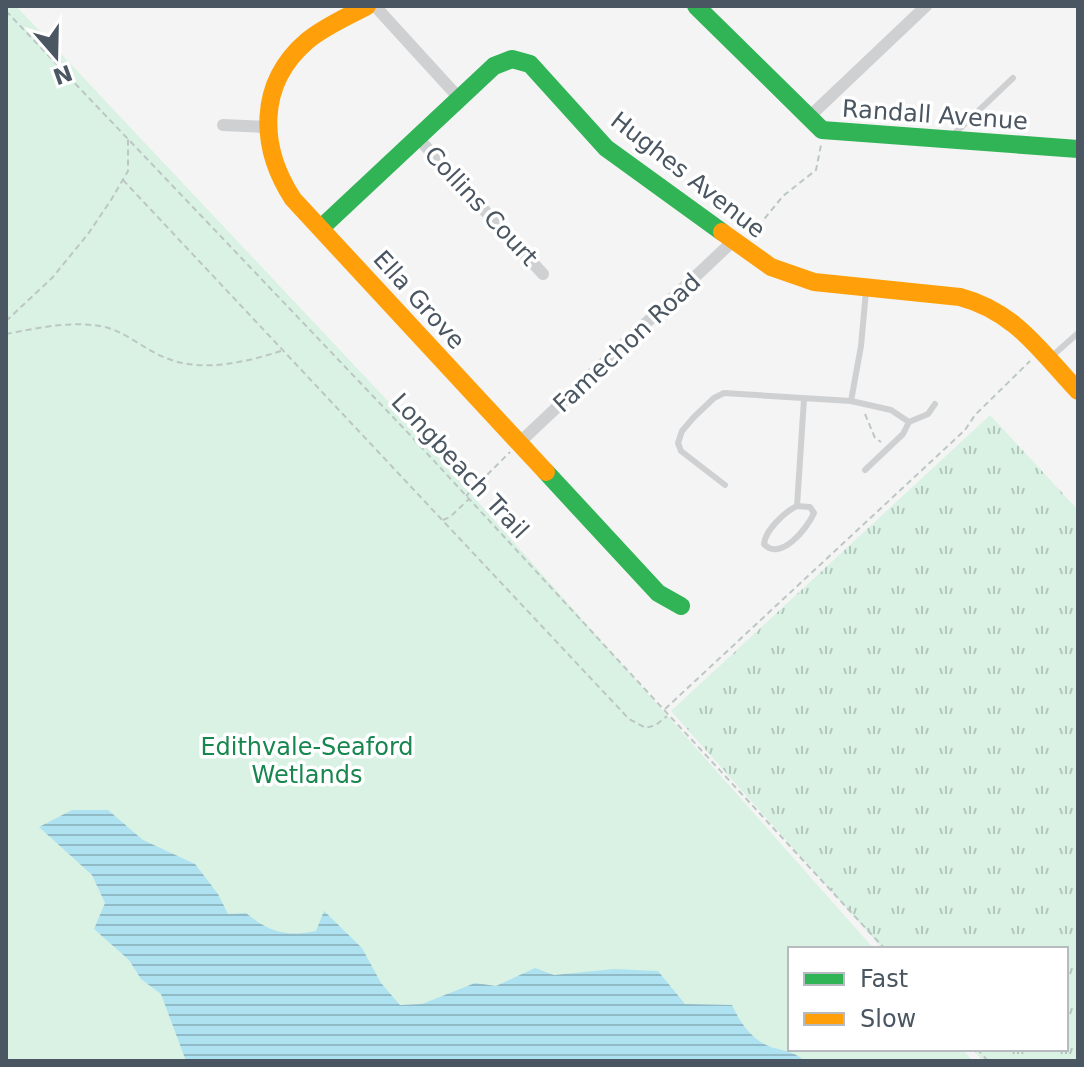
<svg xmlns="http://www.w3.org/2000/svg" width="1084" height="1067" font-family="'DejaVu Sans',sans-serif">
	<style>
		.grass { fill: url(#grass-tufts) }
		.green { fill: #d9f2e3 }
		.water { fill: url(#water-rules) }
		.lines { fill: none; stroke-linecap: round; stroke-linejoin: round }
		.path { stroke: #bcc7c4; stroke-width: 2; stroke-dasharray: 6 4; stroke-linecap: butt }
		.lane { stroke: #ced0d2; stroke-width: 6 }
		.street { stroke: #ced0d2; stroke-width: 12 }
		.fast { stroke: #30b455; stroke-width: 18 }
		.slow { stroke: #ff9f0a; stroke-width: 18 }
		.labels { text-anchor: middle; stroke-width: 7; stroke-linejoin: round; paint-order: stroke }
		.street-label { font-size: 24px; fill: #4a5661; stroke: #fff }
		.park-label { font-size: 24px; fill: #17864f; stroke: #fff }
	</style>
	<defs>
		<pattern id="grass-tufts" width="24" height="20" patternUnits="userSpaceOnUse" patternTransform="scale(2)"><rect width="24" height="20" fill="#d9f2e3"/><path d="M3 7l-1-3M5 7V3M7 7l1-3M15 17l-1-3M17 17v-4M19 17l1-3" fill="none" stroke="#b2c7bb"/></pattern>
		<pattern id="water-rules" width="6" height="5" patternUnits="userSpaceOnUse" patternTransform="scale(2)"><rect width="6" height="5" fill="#aee2f0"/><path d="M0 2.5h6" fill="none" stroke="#90bac6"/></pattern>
	</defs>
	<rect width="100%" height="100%" fill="#f4f4f4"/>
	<path class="grass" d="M990 415 1078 510V1061H983L972 1049H1066V949H883L671 711Z"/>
	<path class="green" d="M6 6H16L402 416 874 949H790V1049H962L973 1061H6Z"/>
	<path class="water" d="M72 810H108L143 840 195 864 218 894 228 914 246 913C269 932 286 937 316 931L324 911 362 948 381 983 400 1005 422 1004 475 983 496 986 535 968 554 975 614 969 658 971 685 1004 732 1005C739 1020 748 1035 764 1044 780 1052 789 1048 805 1061H186L161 994 141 979 129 960 94 929 105 903 92 875 39 827Z"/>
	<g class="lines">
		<path class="path" d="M6 11 411 436 885 949
			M123 180 629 719 646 728 656 725 667 716
			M752 234 783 196 816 170 821 145
			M6 321 52 278 88 234 111 200 128 171V138
			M6 334C38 328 72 320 105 327 126 332 145 350 166 358 202 373 246 362 281 351
			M865 414 875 438 881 442
			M466 496 510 452
			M443 520 450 517 469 499
			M665 709 965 430 975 415 1030 361
			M977 1049 988 1061"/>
		<path class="lane" d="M953 135 1013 78
			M1050 358 1078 333
			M851 401 891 410 909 422 903 434 865 470
			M909 422 928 414 935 404
			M725 485 681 451 678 443 682 431 694 417 714 398 724 393 851 401 861 346 866 291
			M797 506C784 512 765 531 764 544 780 562 807 529 814 513L810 507 797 506 804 399"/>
		<path class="street" d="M375 6 459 98
			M808 118 926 6
			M223 125 268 127
			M418 138 543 274
			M519 443 733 241"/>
		<path class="fast" d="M696 6 822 130 1078 149
			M321 228 494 66 512 59 530 64 606 148 722 232
			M546 472 658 593 681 606"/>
		<path class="slow" d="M367 6C347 17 325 26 307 41 257 84 259 147 293 199L546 472
			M722 232 771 267 814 282 960 297C1016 312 1040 351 1078 391"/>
	</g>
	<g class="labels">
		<g class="street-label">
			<text transform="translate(935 115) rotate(4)" y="8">Randall Avenue</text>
			<text transform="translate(688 175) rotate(38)" y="8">Hughes Avenue</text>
			<text transform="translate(481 206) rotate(47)" y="8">Collins Court</text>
			<text transform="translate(419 300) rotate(48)" y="8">Ella Grove</text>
			<text transform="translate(627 343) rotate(-43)" y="8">Famechon Road</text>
			<text transform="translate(460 466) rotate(47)" y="8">Longbeach Trail</text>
		</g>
		<g class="park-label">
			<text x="307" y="755">Edithvale-Seaford<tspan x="307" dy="28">Wetlands</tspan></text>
		</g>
	</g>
	<rect width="1084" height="1067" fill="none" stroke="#4a5661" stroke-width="16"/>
	<rect x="788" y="947" width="280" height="104" fill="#ffffff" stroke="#b7bbc0" stroke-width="2"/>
	<rect x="804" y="973" width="40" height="12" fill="#30b455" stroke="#b7bbc0" stroke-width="2"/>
	<text x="860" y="987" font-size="24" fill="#4a5661">Fast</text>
	<rect x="804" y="1013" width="40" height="12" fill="#ff9f0a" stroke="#b7bbc0" stroke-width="2"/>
	<text x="860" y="1027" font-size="24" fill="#4a5661">Slow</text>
	<g transform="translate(56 56) rotate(160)" stroke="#ffffff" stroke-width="6" paint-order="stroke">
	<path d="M0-6L14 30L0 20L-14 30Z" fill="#4a5661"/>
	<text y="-12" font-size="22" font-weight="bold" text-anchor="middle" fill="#4a5661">N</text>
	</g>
</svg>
